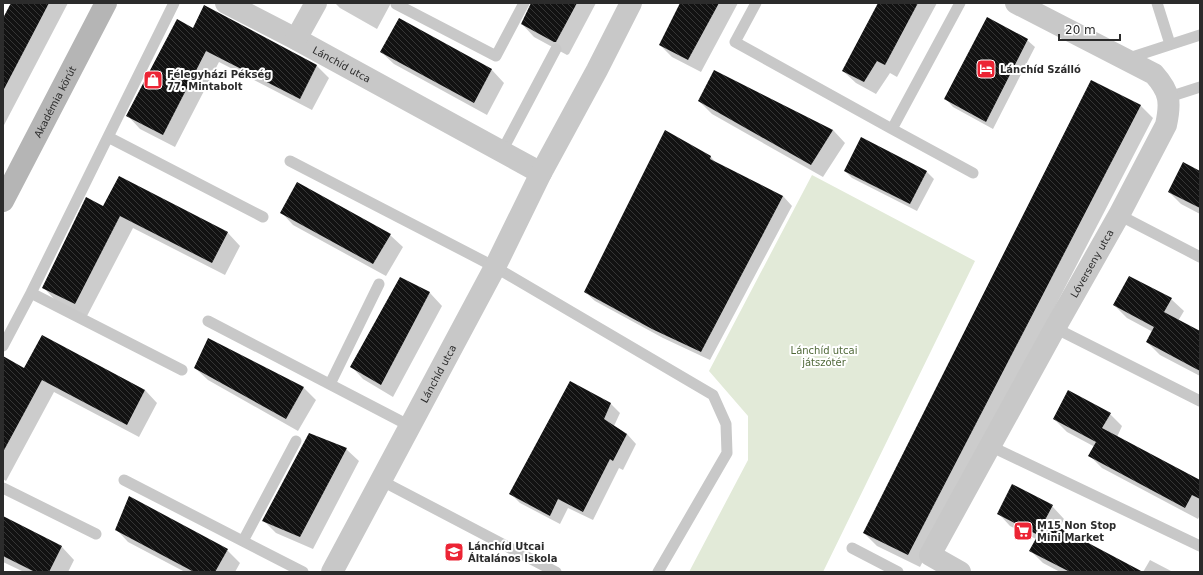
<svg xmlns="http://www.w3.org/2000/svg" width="1203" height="575" font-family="'DejaVu Sans',sans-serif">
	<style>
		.park { fill: #e2ead8 }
		.shadow { fill: #0003 }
		.building { fill: url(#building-back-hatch) }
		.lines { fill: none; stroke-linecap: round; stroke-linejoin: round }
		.lane { stroke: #c8c8c8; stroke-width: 11 }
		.street { stroke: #c8c8c8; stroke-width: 22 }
		.secondary { stroke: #b5b5b5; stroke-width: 22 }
		.labels { text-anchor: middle; stroke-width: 4; stroke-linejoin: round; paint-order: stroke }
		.street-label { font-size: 10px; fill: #2b2b2b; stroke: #fff }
		.poi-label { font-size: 10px; font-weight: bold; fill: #2b2b2b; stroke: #fff; text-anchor: start }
		.park-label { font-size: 10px; fill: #4f6838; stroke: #fff }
	</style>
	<defs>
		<pattern id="building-back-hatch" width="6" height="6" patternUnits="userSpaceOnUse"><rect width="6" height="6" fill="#121212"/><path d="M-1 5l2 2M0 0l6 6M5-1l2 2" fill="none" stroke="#353535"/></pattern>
	</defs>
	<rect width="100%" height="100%" fill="#fff"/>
	<path class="park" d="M812 175 975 261 823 572H689L748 460V416L709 371Z"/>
	<path class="shadow" d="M12 3H68L3 127V20Z
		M335 3H391L377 29 340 8Z
		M533 3H596L569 54 567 55 534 37 522 24Z
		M681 3H738L701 72 672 57 660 45Z
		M879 3H937L897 77 890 73 876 94 856 83 843 71Z
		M205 6 317 66 329 78 312 110 219 62 175 147 140 129 128 116 193 29Z
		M399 20 492 70 504 83 487 115 394 64 381 52Z
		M1027 40 1035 47 993 129 953 107 946 99Z
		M715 72 833 130 845 143 823 177 712 114 699 101Z
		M1091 82 1141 106 1153 118 920 567 877 546 864 533Z
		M861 139 927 172 934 179 917 211 852 178 845 171Z
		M711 157 717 164 783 196 792 206 710 360 663 338 595 301 585 292Z
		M1200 172V214L1181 204 1169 192Z
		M119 178 228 233 240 246 225 275 133 228 87 316 55 300 43 287 104 207Z
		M281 212 390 235 403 247 386 276 293 225Z
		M400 278 430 293 442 306 393 397 363 379 351 366Z
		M1171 299 1184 311 1178 321 1200 333V376L1160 355 1147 342 1153 332 1127 318 1114 305Z
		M42 336 145 390 157 403 139 437 54 392 6 481 3 479V364L25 369Z
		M195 368 303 387 316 400 298 431 208 380Z
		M610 403 620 413 614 426 627 434 636 444 623 470 619 468 593 520 568 508 560 524 520 503 511 494Z
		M1110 414 1122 426 1117 437 1199 480 1200 478V515L1198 519 1102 468 1090 456 1095 447 1067 432 1054 419Z
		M346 449 359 461 313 549 276 533 264 521Z
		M1052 506 1064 519 1059 529 1141 572H1060L1043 563 1030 550 1036 539 1010 526 998 513Z
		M3 517 62 547 74 560 68 572H24L3 562Z
		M116 529 227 550 240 563 235 572H185L128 542Z
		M1150 560 1173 572H1143Z"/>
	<path class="building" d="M11 3H49L3 91V18Z
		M531 3H577L556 42H554L521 24Z
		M680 3H719L688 60 659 45Z
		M878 3H918L885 65 877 61 864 82 842 71Z
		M204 5 317 65 300 99 206 51 163 135 126 116 177 19 193 28Z
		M987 17 1028 39 986 122 944 99Z
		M399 18 492 69 474 103 380 52Z
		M714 70 833 130 811 165 698 101Z
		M1091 80 1141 105 908 555 863 533Z
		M665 130 711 156 710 159 783 196 701 352 652 329 584 292Z
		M861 137 927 171 910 204 844 171Z
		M1183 162 1200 171V208L1168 192Z
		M119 176 228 232 212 263 120 216 75 304 42 288 86 197 103 206Z
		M297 182 391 234 373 264 280 213Z
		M1129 276 1172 298 1164 312 1200 331V371L1146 342 1154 327 1113 305Z
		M400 277 430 292 381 385 350 367Z
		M42 335 145 390 127 425 42 380 3 452V356L24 368Z
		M208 338 304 387 286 419 194 368Z
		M570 381 611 403 604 419 627 434 613 461 610 459 583 512 558 499 550 516 509 494Z
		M1068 390 1111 413 1102 428 1200 480V499L1192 495 1185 508 1088 456 1096 442 1053 419Z
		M309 433 347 448 300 537 262 521Z
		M1012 484 1053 505 1045 520 1143 572H1070L1029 551 1038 535 997 514Z
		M129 496 228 549 215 572H194L115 530Z
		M3 516 62 546 49 572H35L3 556Z"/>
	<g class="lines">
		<path class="lane" d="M756 3 735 42 892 129 960 3
			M1157 3 1170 44
			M396 4 496 56 524 3
			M1126 59 1200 35
			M1169 97 1200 87
			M892 129 973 173
			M108 137 263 217
			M502 151 556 49
			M290 161 495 267 713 395 726 424 727 453 658 572
			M1119 215 1200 257
			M31 293 182 370
			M208 321 410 426
			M1055 328 1200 401
			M3 346 31 293 174 3
			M330 384 379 284
			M990 446 1200 546
			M124 480 303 572
			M382 481 556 572
			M3 488 96 534
			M243 541 296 441
			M852 548 898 572"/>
		<g class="street">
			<path id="s1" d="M226 3 296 39 541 173"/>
			<path d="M296 39 316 3"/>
			<path id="s2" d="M332 572 495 267 541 173 597 70 631 3"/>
			<path id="s3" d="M960 572 930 555 1055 328 1119 215 1166 125C1171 102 1170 92 1154 74L1016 3"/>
		</g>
		<path class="secondary" id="s4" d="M3 201 106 3"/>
	</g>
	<defs>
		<symbol id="hotel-square" viewBox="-11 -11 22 22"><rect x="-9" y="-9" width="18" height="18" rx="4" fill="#ec2434" stroke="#fff"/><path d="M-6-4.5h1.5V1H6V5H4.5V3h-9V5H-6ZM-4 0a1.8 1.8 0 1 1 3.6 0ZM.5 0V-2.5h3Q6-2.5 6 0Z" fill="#fff"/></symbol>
		<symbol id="shop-square" viewBox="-11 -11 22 22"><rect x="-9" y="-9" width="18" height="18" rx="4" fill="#ec2434" stroke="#fff"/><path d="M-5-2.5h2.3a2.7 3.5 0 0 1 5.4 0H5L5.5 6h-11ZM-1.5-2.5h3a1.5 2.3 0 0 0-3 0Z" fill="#fff"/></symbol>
		<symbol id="supermarket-square" viewBox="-11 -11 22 22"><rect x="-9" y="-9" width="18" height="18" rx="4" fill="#ec2434" stroke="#fff"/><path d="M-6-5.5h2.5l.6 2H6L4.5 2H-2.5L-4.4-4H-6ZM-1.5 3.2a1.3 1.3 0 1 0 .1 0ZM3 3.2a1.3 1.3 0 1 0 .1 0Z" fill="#fff"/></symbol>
		<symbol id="school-square" viewBox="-11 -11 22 22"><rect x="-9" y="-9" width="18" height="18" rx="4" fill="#ec2434" stroke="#fff"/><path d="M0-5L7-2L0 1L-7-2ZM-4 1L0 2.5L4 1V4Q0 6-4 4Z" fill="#fff"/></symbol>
	</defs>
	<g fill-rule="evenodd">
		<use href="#hotel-square" x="975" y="58" width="22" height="22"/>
		<use href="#shop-square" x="142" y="69" width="22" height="22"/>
		<use href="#supermarket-square" x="1012" y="520" width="22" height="22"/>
		<use href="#school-square" x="443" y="541" width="22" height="22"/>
	</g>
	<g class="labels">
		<g class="street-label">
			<text dy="4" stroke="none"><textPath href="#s1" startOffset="131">Lánchíd utca</textPath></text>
			<text dy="4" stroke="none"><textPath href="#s4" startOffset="112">Akadémia körút</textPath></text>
			<text dy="4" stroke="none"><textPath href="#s3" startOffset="368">Lóverseny utca</textPath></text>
			<text dy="4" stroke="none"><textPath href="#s2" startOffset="225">Lánchíd utca</textPath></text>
		</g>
		<g class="poi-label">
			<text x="1000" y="73">Lánchíd Szálló</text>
			<text x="167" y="78">Félegyházi Pékség<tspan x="167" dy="12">77. Mintabolt</tspan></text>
			<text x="1037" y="529">M15 Non Stop<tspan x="1037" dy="12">Mini Market</tspan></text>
			<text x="468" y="550">Lánchíd Utcai<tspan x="468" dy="12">Általános Iskola</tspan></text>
		</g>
		<g class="park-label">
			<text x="824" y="354">Lánchíd utcai<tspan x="824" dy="12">játszótér</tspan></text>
		</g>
	</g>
	<rect width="1203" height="575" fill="none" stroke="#2b2b2b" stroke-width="8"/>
	<path d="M1059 34v6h61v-6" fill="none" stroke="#2b2b2b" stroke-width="2"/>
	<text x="1065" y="34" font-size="12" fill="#2b2b2b" stroke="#ffffff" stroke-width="3" paint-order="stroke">20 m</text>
</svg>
